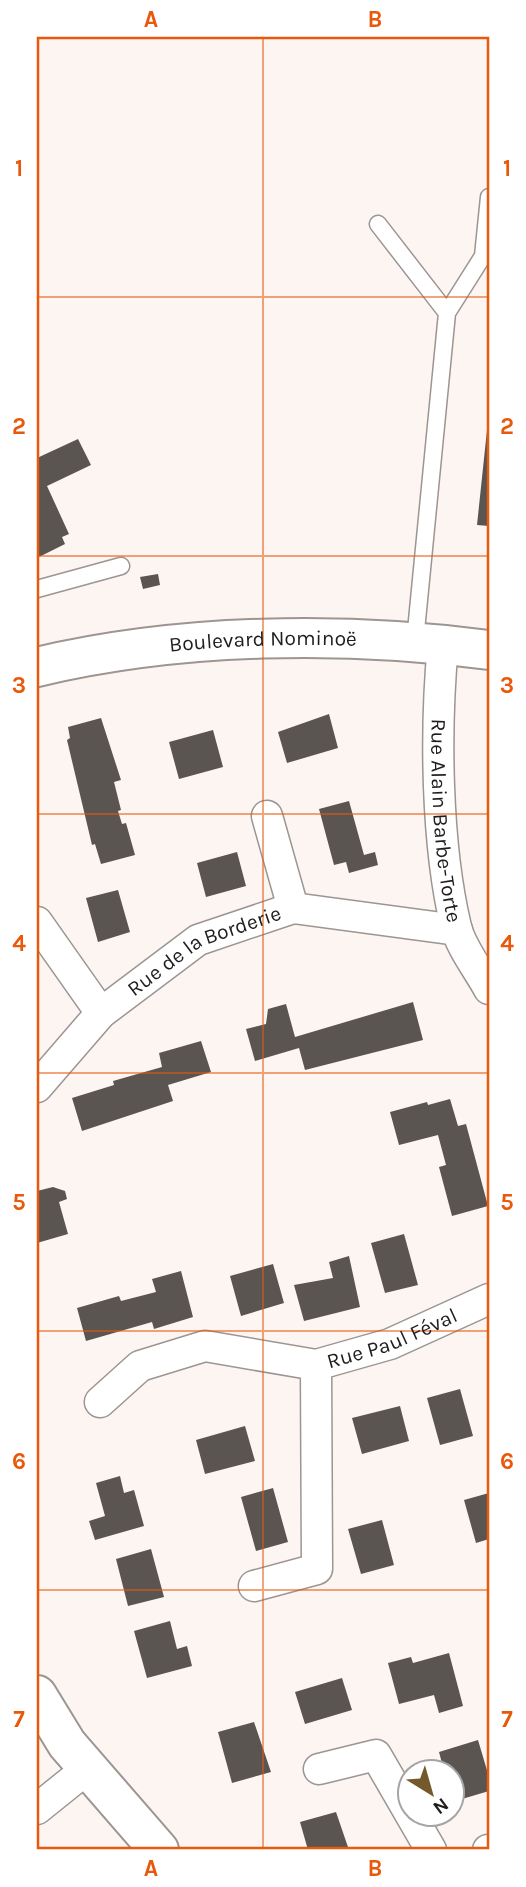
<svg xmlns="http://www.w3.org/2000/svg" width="526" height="1887" font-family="Karla,sans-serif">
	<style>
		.building { fill: #5a5551 }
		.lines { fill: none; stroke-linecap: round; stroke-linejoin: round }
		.lane-casing { stroke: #9c9592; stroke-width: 19 }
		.street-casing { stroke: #9c9592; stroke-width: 33 }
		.secondary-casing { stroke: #9c9592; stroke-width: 42 }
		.lane { stroke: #fff; stroke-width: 16 }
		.street { stroke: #fff; stroke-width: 30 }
		.secondary { stroke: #fff; stroke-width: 38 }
		.grid { fill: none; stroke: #e8590c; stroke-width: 2; stroke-opacity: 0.55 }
		.labels { text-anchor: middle; stroke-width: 7; stroke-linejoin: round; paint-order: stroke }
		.street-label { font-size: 21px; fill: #201e1d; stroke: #fff }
		.neatline { fill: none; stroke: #e8590c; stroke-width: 2.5 }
		.grid-label { font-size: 23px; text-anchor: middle; font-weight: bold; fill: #e8590c }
	</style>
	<rect width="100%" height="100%" fill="#fdf5f2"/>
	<path class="building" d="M487 430 489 431V526L477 525Z
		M78 439 91 465 47 486 69 534 62 537 65 544 37 558V458Z
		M158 574 160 585 143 589 140 577Z
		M329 714 338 748 287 763 278 732Z
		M101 718 121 780 114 782 121 810 118 811 122 824 126 823 135 855 101 864 95 844 92 845 67 740 70 738 68 727Z
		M213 730 223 767 179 779 169 742Z
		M349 801 364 855 375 852 378 865 349 873 346 862 334 865 319 809Z
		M237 852 246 886 206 897 197 863Z
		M118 890 130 932 98 942 86 898Z
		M413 1002 423 1040 305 1070 299 1048 255 1061 246 1029 266 1024 268 1009 286 1004 295 1037Z
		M201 1041 211 1072 168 1085 173 1101 82 1131 72 1098 114 1085 113 1081 162 1067 159 1053Z
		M450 1099 458 1126 466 1124 488 1206 452 1216 439 1167 446 1165 438 1135 399 1145 390 1112 427 1102 428 1105Z
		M53 1187 65 1191 67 1199 59 1202 68 1234 37 1243V1191Z
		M404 1234 418 1285 385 1293 371 1243Z
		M349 1256 360 1307 304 1321 294 1285 333 1278 329 1262Z
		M273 1264 284 1303 241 1316 230 1276Z
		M181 1271 193 1317 154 1329 152 1322 86 1341 77 1308 119 1296 121 1301 156 1292 152 1279Z
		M460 1389 473 1436 440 1445 427 1398Z
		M400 1406 409 1441 362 1454 352 1418Z
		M245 1426 255 1461 205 1474 196 1440Z
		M120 1476 124 1493 134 1490 144 1526 95 1540 89 1521 105 1516 96 1483Z
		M273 1488 288 1542 256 1551 241 1497Z
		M489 1493V1539L476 1543 464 1500Z
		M382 1520 394 1565 361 1574 348 1529Z
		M151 1549 164 1597 128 1606 116 1559Z
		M170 1621 177 1649 187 1646 192 1666 147 1678 134 1631Z
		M449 1653 463 1706 439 1713 434 1695 399 1704 388 1663 411 1657 413 1663Z
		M342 1678 352 1710 305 1724 295 1692Z
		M254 1722 271 1772 232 1783 218 1732Z
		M478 1740 489 1777V1791L462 1799 453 1768 444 1771 439 1752Z
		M336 1812 349 1850H308L300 1822Z"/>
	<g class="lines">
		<defs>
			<path id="lane" d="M378 224 447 313
				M37 589 121 566
				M415 641 447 313 483 256 489 197"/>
			<g id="street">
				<path id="s1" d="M443 644C435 730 436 843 456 927 461 948 479 970 489 989"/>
				<path d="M267 816 293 908"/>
				<path d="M37 922 101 1013"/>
				<path id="s2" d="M37 1087 101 1013 198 940 293 908 457 930"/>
				<path id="s3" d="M100 1402 140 1366 205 1346 316 1365 390 1344 489 1299"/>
				<path d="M254 1586 317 1569 316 1365"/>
				<path d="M319 1769 376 1755 431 1850"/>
				<path d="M37 1809 88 1768"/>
				<path d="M488 1850H489"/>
			</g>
			<g id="secondary">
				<path id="s4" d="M37 667C180 633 344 631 489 650"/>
				<path d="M37 1695 67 1744 159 1850"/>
			</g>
		</defs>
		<use href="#lane" class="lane-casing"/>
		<use href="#street" class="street-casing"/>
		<use href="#secondary" class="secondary-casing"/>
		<use href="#lane" class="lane"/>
		<use href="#street" class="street"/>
		<use href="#secondary" class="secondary"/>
	</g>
	<path class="grid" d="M263 37V1850M37 297H489M37 556H489M37 814H489M37 1073H489M37 1331H489M37 1590H489"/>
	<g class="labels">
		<g class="street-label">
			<text dy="7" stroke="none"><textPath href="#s4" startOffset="228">Boulevard Nominoë</textPath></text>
			<text dy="7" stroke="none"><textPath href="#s1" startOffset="177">Rue Alain Barbe-Torte</textPath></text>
			<text dy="7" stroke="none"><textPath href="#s2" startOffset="220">Rue de la Borderie</textPath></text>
			<text dy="7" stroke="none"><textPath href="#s3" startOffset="315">Rue Paul Féval</textPath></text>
		</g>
	</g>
	<rect width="526" height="1887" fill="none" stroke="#ffffff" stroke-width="77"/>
	<g transform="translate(431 1793) rotate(143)"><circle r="33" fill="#ffffff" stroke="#a6a5a5" stroke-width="2"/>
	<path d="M0-5L12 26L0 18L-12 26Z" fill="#74592b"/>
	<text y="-10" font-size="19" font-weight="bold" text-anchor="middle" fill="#201e1d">N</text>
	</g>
	<rect x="38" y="38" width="450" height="1810" class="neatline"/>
	<g class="grid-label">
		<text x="151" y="27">A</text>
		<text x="375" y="27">B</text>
		<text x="19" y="176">1</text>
		<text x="507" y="176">1</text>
		<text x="19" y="434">2</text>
		<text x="507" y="434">2</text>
		<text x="19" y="693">3</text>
		<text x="507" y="693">3</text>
		<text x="19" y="951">4</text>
		<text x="507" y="951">4</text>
		<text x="19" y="1210">5</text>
		<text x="507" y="1210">5</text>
		<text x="19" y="1469">6</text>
		<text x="507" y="1469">6</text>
		<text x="19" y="1727">7</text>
		<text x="507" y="1727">7</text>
		<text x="151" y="1876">A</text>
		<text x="375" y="1876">B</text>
	</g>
</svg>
